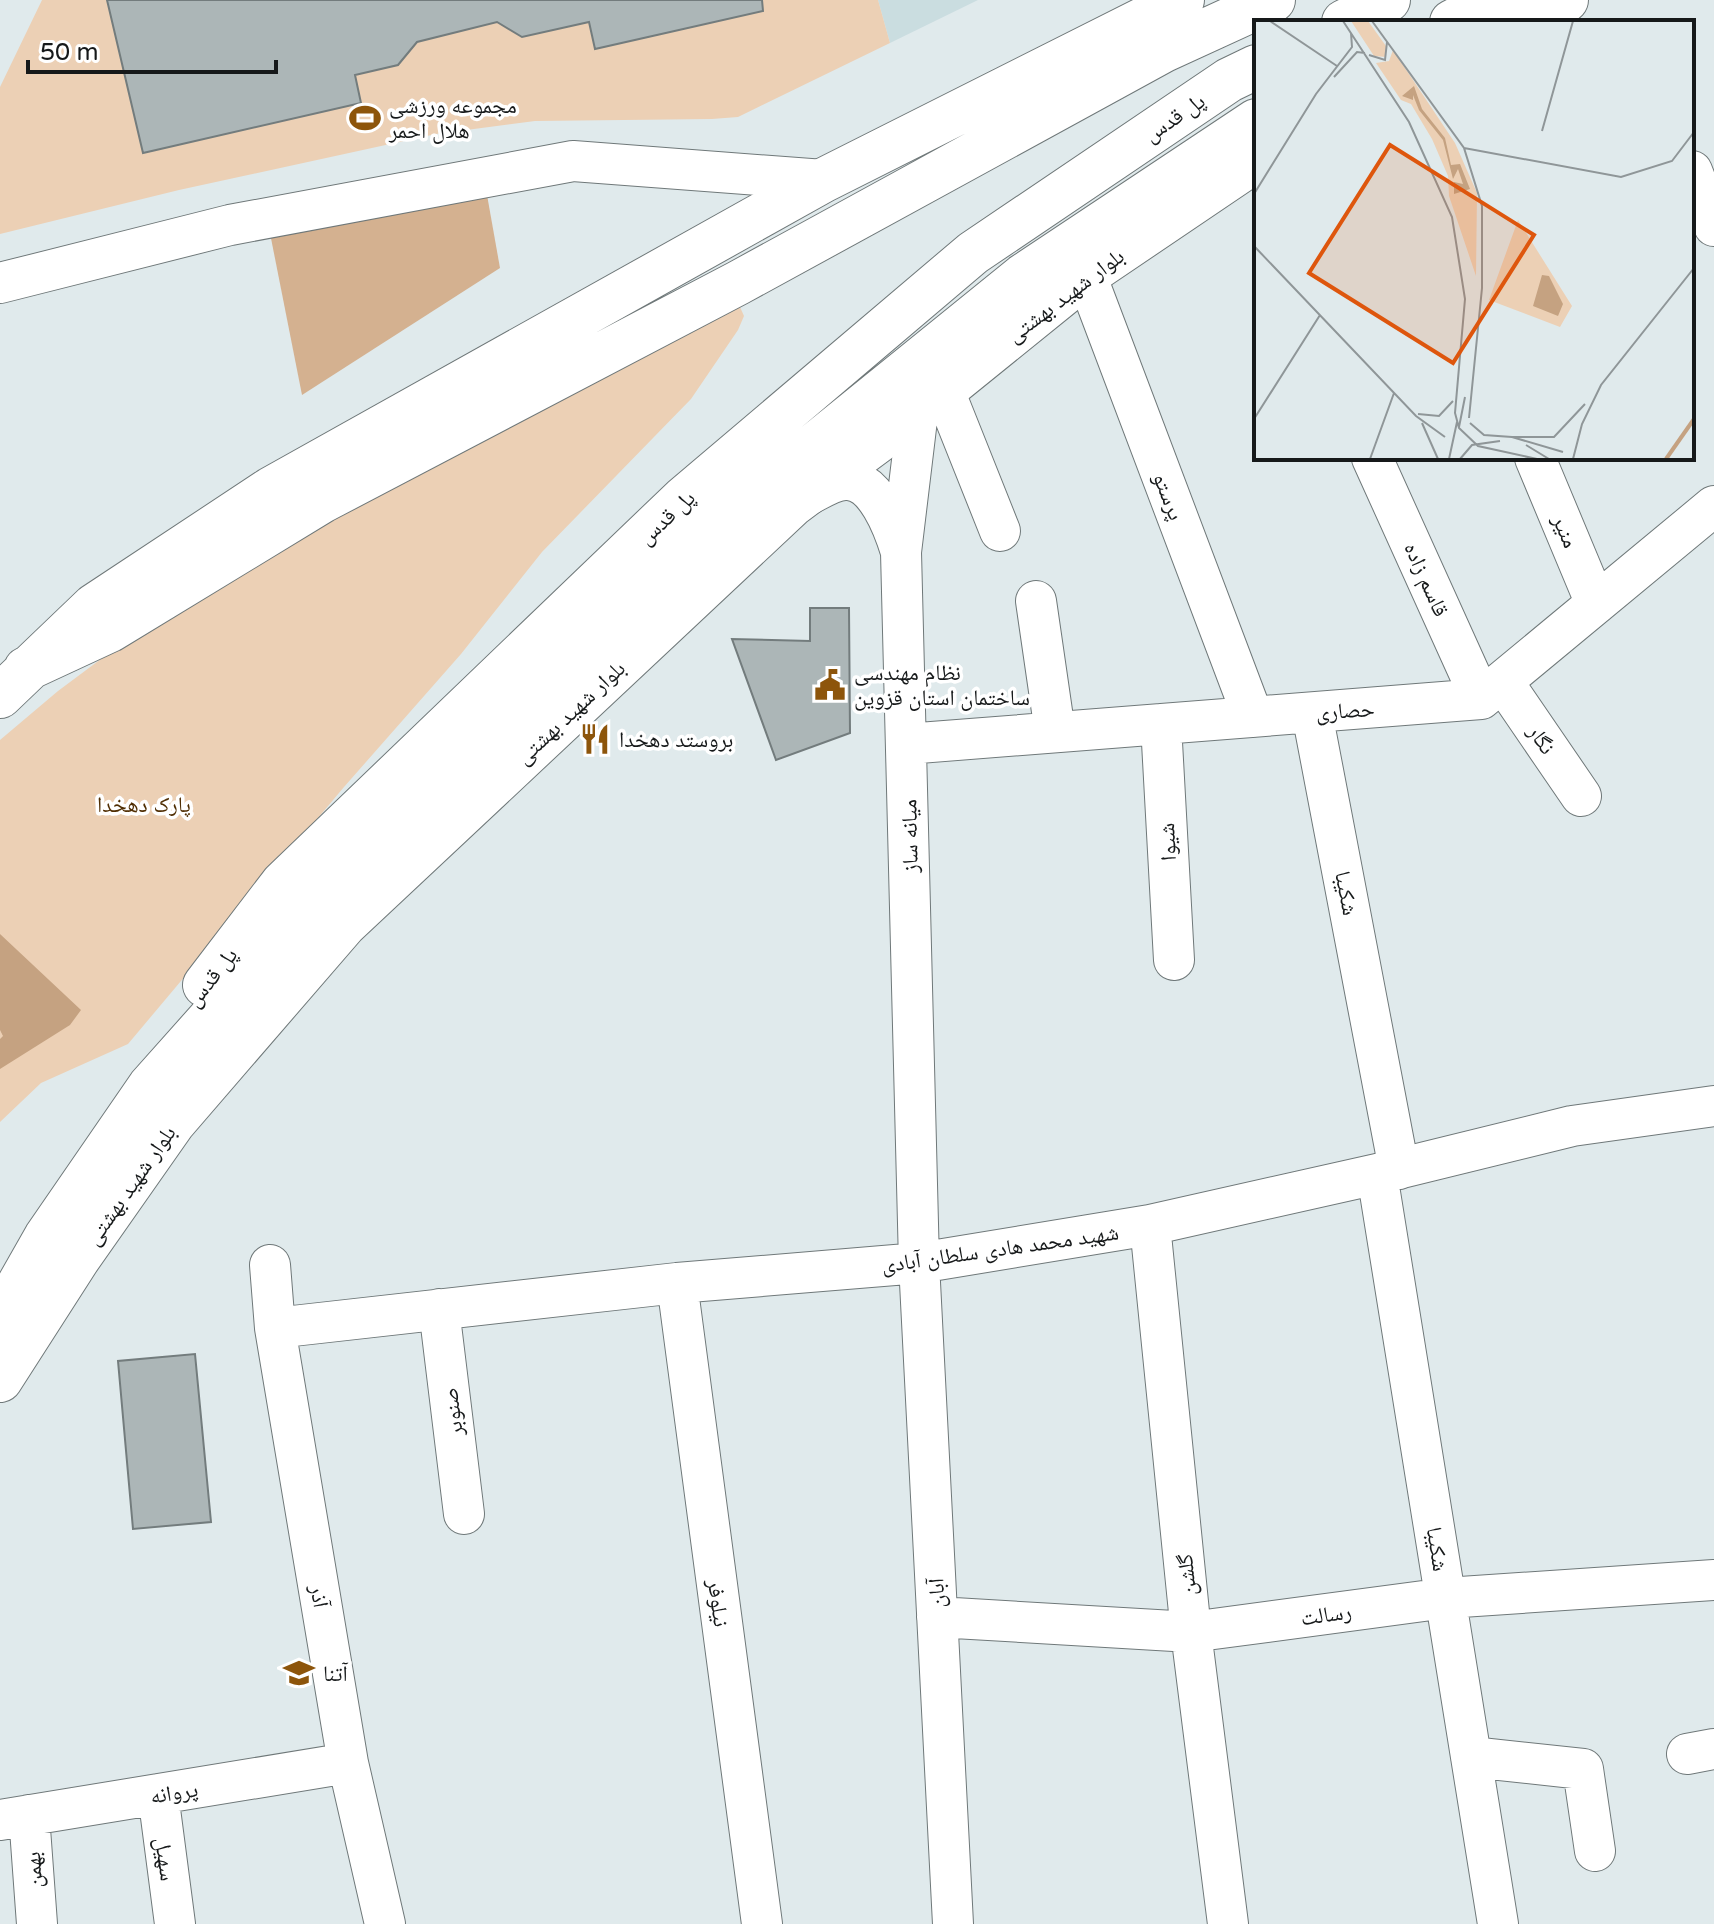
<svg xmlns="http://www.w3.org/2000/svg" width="1714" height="1924" font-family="'Varela Round','Noto Naskh Arabic',sans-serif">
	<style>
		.built { fill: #cadde0 }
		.green { fill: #ecd0b5 }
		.forest { fill: #d4b190 }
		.water { fill: #c5a281 }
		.building { fill: #acb6b7; stroke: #737c7d; stroke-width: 2 }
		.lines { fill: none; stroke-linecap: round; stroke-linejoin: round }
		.minor-casing { stroke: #6f7879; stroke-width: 42 }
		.primary-casing { stroke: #6f7879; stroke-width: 46 }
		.minor { stroke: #fff; stroke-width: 40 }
		.primary { stroke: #fff; stroke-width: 44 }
		.labels { text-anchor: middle; stroke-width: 7; stroke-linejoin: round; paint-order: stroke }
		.poi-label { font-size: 22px; fill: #16191a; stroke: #fff; text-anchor: start }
		.street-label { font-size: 22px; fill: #16191a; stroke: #fff }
		.park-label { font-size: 22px; fill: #502e03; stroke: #fff }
		.inset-river { fill: none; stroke: #c5a281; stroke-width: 4 }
		.inset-road { fill: none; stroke: #8f9698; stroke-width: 2 }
		.view { fill: #de560d; fill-opacity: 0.15; stroke: #de560d; stroke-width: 4 }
		.inset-edge { fill: none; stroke: #16191a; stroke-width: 4 }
	</style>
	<rect width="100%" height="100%" fill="#e0eaec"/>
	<path class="built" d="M878 0H978L890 43Z"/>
	<path class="green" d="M42 0H878L890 43 738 117 712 119 535 121 436 134 179 190 0 234V87Z
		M740 307 744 316 738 330 691 399 542 552 461 654 344 787 128 1044 41 1083 0 1122V740L58 691 203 583 726 308Z"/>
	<path class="forest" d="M484 178 500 268 302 395 267 218Z"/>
	<path class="water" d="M0 934 81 1010 70 1025 0 1069V1039L3 1036 0 1030Z"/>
	<path class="building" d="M107 0H762L763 11 595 49 589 22 522 37 497 22 417 42 398 65 355 75 361 103 143 153Z
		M810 608H849L850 733 776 760 732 639 810 641Z
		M195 1354 211 1522 133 1529 118 1361Z"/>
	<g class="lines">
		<defs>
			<path id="minor" d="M1692 171 1714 226
				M1086 275 1253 717
				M0 283 230 225 573 161 824 180
				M943 388 1000 531
				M918 411 901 552 919 1263 953 1924
				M1372 458 1481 699
				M1535 458 1596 604
				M810 494C820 489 834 480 846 480 876 479 894 529 901 552
				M1036 601 1055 732
				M1503 682 1581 796
				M1312 713 1399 1169
				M1161 724 1174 960
				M906 744 1481 699 1714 506
				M1377 1174 1498 1924
				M1150 1225 1191 1632 1228 1924
				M270 1265 275 1328 348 1763 385 1924
				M677 1283 762 1924
				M439 1309 464 1514
				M275 1328 677 1283 919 1263 1150 1225 1377 1174 1572 1126 1714 1106
				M937 1617 1191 1632 1446 1598 1714 1580
				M1687 1754 1714 1749
				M1471 1757 1583 1769 1595 1851
				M158 1794 175 1924
				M29 1815 37 1924
				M0 1820 348 1763"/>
			<path id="primary" d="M1344 22 1388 0
				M1452 22 1495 0
				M1519 22 1566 0
				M26 669 110 630 322 501 738 283 1164 50 1273 0
				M0 696 94 606 271 489 824 180 1182 0
				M205 985 283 883 683 499 973 253 1229 80 1256 67
				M0 1318 46 1237 150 1086 321 894 706 533 1023 276 1256 121
				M0 1380 77 1260 173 1123 344 925 793 504 918 411 1086 275 1256 160"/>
		</defs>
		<use href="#minor" class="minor-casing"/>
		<use href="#primary" class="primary-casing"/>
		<use href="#minor" class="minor"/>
		<use href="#primary" class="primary"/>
	</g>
	<defs>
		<symbol id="stadium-bare" viewBox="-9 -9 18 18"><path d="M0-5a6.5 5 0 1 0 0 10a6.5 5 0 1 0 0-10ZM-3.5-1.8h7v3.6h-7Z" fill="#8d550b" stroke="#fff" stroke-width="2.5" paint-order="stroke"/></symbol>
		<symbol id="civic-bare" viewBox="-9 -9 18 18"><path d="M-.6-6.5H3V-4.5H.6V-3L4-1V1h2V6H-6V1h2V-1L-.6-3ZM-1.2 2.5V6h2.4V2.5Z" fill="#8d550b" stroke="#fff" stroke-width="2.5" paint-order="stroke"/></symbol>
		<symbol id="restaurant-bare" viewBox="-9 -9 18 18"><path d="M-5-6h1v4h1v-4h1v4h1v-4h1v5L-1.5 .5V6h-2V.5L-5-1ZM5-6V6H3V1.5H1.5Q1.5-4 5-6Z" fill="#8d550b" stroke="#fff" stroke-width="2.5" paint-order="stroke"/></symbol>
		<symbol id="school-bare" viewBox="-9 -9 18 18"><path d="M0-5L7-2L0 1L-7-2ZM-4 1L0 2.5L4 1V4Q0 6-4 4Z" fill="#8d550b" stroke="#fff" stroke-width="2.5" paint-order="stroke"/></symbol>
	</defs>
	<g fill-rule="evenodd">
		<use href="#stadium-bare" x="343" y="96" width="44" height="44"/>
		<use href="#civic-bare" x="808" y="663" width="44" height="44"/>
		<use href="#restaurant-bare" x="573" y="717" width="44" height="44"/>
		<use href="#school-bare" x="277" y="1651" width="44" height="44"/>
	</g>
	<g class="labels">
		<g class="poi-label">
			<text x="389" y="113">مجموعه ورزشی<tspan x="389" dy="25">هلال احمر</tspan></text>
			<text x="854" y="680">نظام مهندسی<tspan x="854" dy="25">ساختمان استان قزوین</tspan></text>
			<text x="619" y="747">بروستد دهخدا</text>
			<text x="323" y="1681">آتنا</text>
		</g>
		<g class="street-label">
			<text transform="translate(1174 117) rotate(-34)" y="8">پل قدس</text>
			<text transform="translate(1065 295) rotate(-37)" y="8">بلوار شهید بهشتی</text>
			<text transform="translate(1169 496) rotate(69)" y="8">پرستو</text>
			<text transform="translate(666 517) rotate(-43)" y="8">پل قدس</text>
			<text transform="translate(1566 531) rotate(67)" y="8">منیر</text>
			<text transform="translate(1427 579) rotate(66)" y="8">قاسم زاده</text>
			<text transform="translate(1345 710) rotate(-4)" y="8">حصاری</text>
			<text transform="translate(570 712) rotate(-43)" y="8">بلوار شهید بهشتی</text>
			<text transform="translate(1542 739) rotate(56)" y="8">نگار</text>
			<text transform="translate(909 836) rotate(-91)" y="8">میانه ساز</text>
			<text transform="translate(1167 842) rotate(-93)" y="8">شیوا</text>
			<text transform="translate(1347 893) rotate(79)" y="8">شکیبا</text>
			<text transform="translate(211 977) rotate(-52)" y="8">پل قدس</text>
			<text transform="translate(130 1185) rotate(-55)" y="8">بلوار شهید بهشتی</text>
			<text transform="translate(1000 1248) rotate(-8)" y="8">شهید محمد هادی سلطان آبادی</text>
			<text transform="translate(452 1412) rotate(-97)" y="8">صنوبر</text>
			<text transform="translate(1438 1549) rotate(81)" y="8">شکیبا</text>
			<text transform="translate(1186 1575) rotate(-96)" y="8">گلشن</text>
			<text transform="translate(936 1593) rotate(-93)" y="8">آبان</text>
			<text transform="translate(320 1596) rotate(80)" y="8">آذر</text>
			<text transform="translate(719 1603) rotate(82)" y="8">نیلوفر</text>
			<text transform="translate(1326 1614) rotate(-8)" y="8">رسالت</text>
			<text transform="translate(174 1792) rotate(-9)" y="8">پروانه</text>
			<text transform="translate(166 1859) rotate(82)" y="8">سهیل</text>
			<text transform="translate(33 1870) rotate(-94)" y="8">بهمن</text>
		</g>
		<g class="park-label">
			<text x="144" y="812">پارک دهخدا</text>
		</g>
	</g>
	<g transform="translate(1254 20)">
		<rect width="440" height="440" fill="#e0eaec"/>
		<path d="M97 1H114L132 26V37L120 36ZM139 30 201 123 223 173 222 256 195 176 194 156 178 119 157 84 147 80 122 43 135 41ZM264 200 318 286 306 307 235 280Z" fill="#ecd0b5"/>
		<path d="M160 66 168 89 191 118 197 145 206 144 216 169 200 174V162L209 164 204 149 199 159 189 120 165 90 159 75V80L148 76ZM288 255 295 256 309 284 304 296 279 286Z" fill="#c5a281"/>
		<path class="inset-river" d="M412 439 440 399"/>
		<path class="inset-road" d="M16 1 83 46M89 1 155 102 198 197 211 279 201 393 205 408 224 426 283 439M118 1 210 128 228 186V268L215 398M115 35 131 40 133 22M80 57 103 32 111 33M288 111 319 1M210 128 367 157 418 141 440 112M0 174 62 74 98 27 97 13M0 226 162 396 191 417M164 394 185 396 199 381M0 399 66 295M168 403 184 439M216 403 230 415 258 417 309 432M205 407 211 377M258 417H300L331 384M272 425 295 439M116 439 140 373M195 439 203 402M206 439 218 425 246 421M319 439 328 404 347 365 440 248"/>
		<path class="view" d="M136 125 280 215 199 343 55 253Z"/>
		<rect width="440" height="440" class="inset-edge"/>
	</g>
	<path d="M28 60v12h248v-12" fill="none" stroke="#16191a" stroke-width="4"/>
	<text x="40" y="60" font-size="24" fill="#16191a" stroke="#ffffff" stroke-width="6" paint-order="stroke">50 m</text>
</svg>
